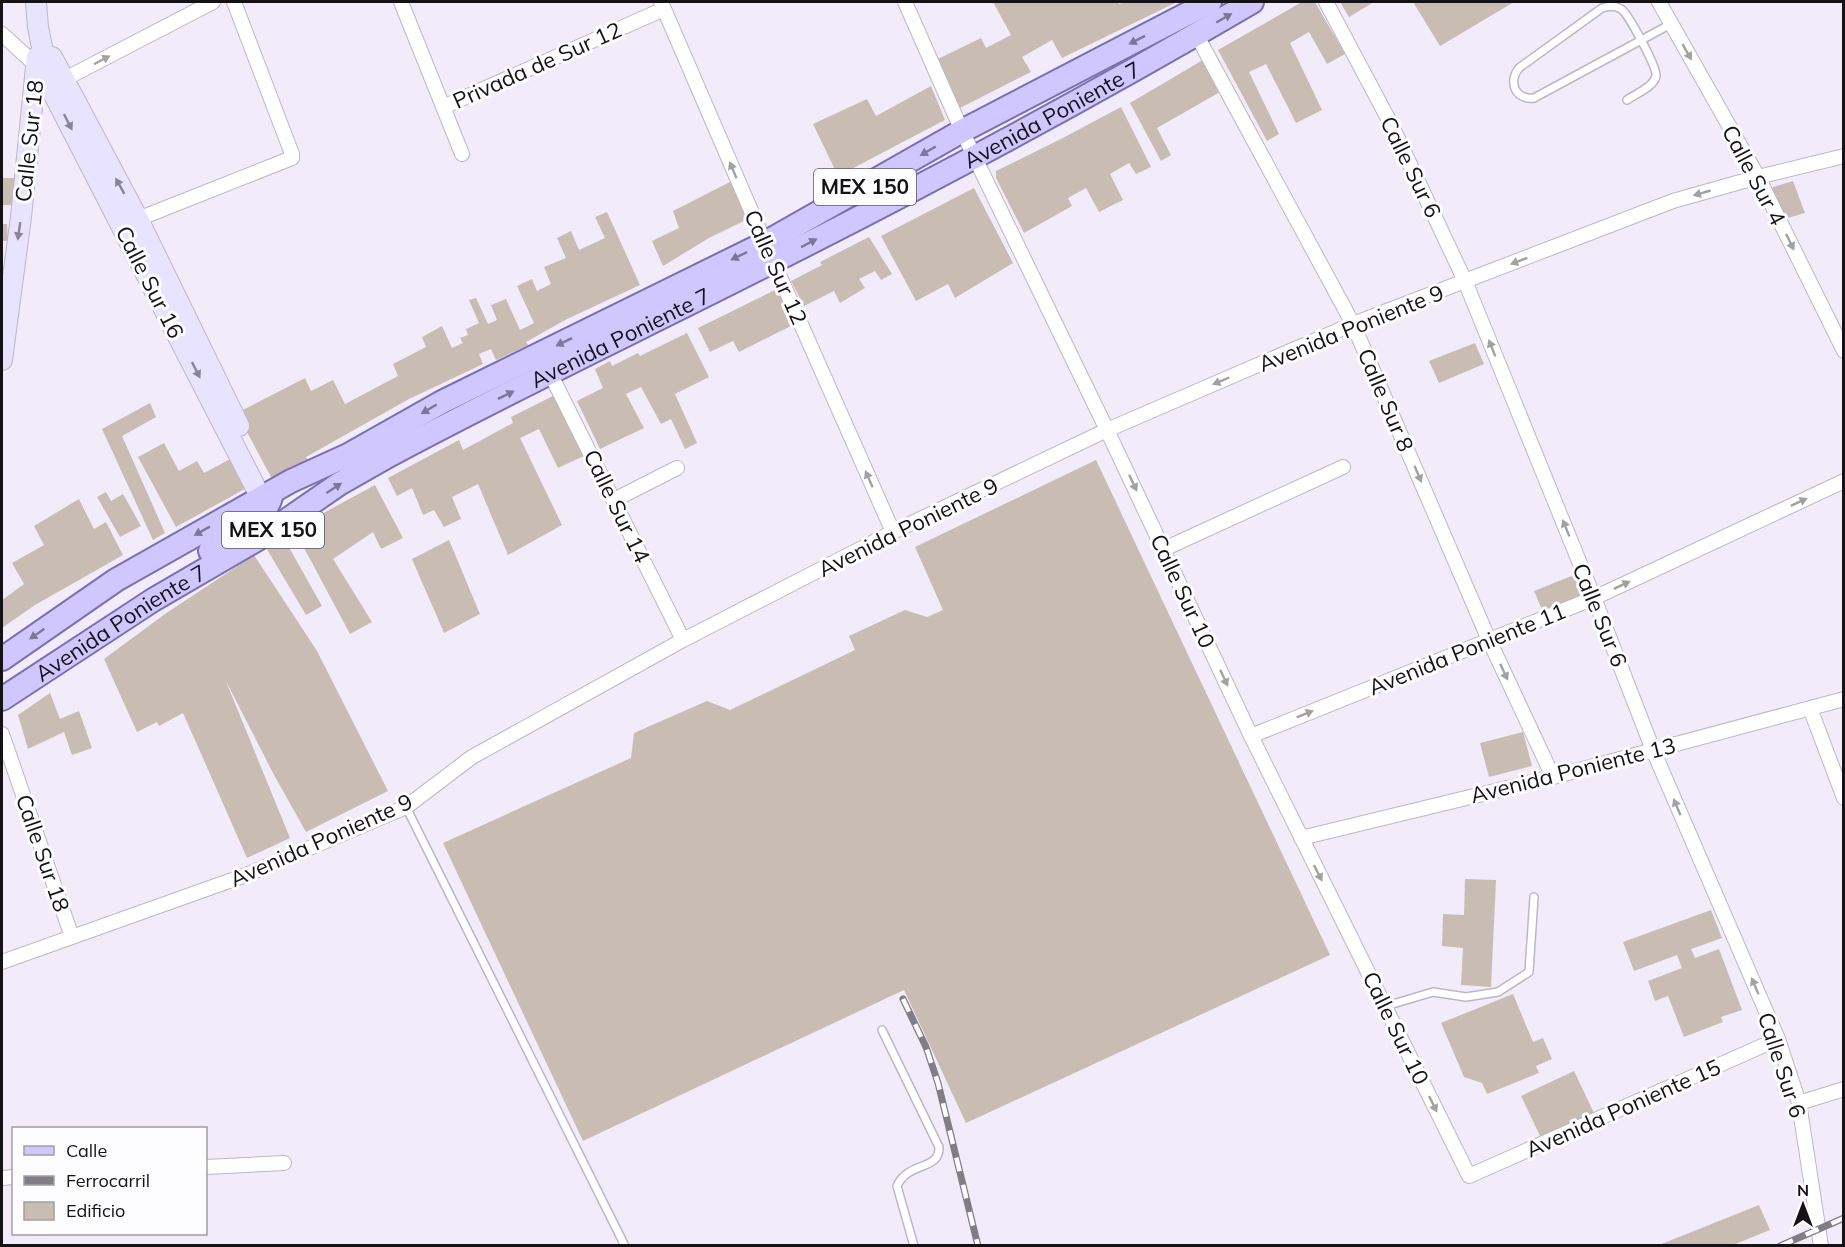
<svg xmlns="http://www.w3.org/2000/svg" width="1845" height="1247" font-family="Mulish,sans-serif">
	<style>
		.building { fill: #c9bcb3 }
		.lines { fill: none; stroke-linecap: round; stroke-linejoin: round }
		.service-casing { stroke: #bdb7c5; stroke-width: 10 }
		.minor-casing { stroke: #bdb7c5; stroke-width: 16 }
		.secondary-casing { stroke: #bdb7c5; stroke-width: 22 }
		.primary-casing { stroke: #7b70ae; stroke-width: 26 }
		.service { stroke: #fff; stroke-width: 7 }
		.minor { stroke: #fff; stroke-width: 14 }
		.secondary { stroke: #e8e3ff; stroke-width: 20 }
		.primary { stroke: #d1c7ff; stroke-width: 22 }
		.rail-casing { stroke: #817d87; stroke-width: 7 }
		.rail { stroke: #fdfcfe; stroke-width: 4.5; stroke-dasharray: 14; stroke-linecap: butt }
		.oneway { fill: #7c7697 }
		.oneway2 { fill: #a1a0a2 }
		.oneway3 { fill: #898597 }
		.labels { text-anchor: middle; stroke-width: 6; stroke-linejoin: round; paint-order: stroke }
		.shield { fill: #fdfcfe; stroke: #5a585c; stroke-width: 1.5 }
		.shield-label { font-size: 21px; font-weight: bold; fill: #141217 }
		.street-label { font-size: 22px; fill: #141217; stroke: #fdfcfe }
	</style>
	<rect width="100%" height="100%" fill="#f2ecfa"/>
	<path class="building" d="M993 2H1117L1119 4 1125 2H1177L1062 58 1052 40 1022 57 1031 72 960 108 938 59 981 38 986 48 1011 35Z
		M1302 2H1315L1345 54 1327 64 1309 32 1290 43 1322 110 1296 123 1266 64 1249 72 1279 134 1267 141 1218 50Z
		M1340 2H1374L1349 17Z
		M1413 2H1514L1440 46Z
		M1203 60 1220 92 1157 128 1171 155 1161 161 1130 103Z
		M931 86 945 120 838 176 813 124 867 99 876 116Z
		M1121 107 1151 167 1136 174 1129 163 1110 174 1123 200 1099 212 1086 188 1068 198 1072 206 1024 233 996 178V171L1061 139Z
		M2 178H18L15 205H2Z
		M732 181 750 218 709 238 663 266 652 241 679 228 673 211Z
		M1793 181 1805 213 1781 220 1771 193 1773 187Z
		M974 188 1013 263 955 298 948 284 916 301 881 236Z
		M607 212 640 285 567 319 526 342 528 345 496 360 491 349 479 354 483 364 409 399 306 457 308 460 272 479 237 413 305 378 311 391 333 380 345 404 398 376 393 364 426 347 422 337 442 326 452 348 463 343 460 338 468 335 466 329 479 323 469 300 476 298 488 324 497 320 491 305 506 299 520 330 534 323 517 286 532 279 537 291 551 284 544 267 566 258 557 238 571 231 579 250 605 238 595 217Z
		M2 224H7L8 241H2Z
		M869 237 892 274 881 280 875 271 859 279 865 288 840 303 834 291 804 306 791 281 822 265 820 262Z
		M777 289 795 324 739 352 733 341 710 352 698 328Z
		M687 333 709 377 675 394 697 443 685 449 671 419 661 424 641 387 626 394 644 428 600 449 577 401 603 388 595 369 610 361 612 366 638 353 640 356Z
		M1475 343 1484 364 1439 383 1429 361Z
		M555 395 586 455 558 468 539 429 520 438 562 525 508 555 478 484 452 497 461 519 444 527 434 510 423 515 412 488 397 496 388 478 459 440 463 450 513 423 511 417Z
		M150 403 156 417 122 436 165 533 153 540 102 429Z
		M164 443 179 471 197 461 204 473 234 457 250 486 176 527 138 457Z
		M1096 460 1330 955 966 1123 904 990 583 1141 443 843 631 758 634 733 707 701 730 710 855 650 849 636 905 610 927 617 943 610 915 547Z
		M375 485 403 538 381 549 373 532 333 559 372 622 350 634 294 529Z
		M106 492 111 501 123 494 141 526 120 537 97 497Z
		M79 499 94 529 106 522 123 555 35 605 2 628V600L24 584 12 563 44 545 34 526Z
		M282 535 322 606 306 615 265 546Z
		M449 540 480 614 444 633 412 559Z
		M254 555 317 651 388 791 306 832 274 775 225 679 290 838 247 858 183 713 159 726 157 722 137 732 104 659 165 614Z
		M1574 575 1582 596 1543 612 1534 591Z
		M50 693 60 719 79 711 92 748 72 755 64 732 28 749 18 715Z
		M1523 732 1532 766 1489 777 1480 743Z
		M1465 879 1496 880 1491 987 1461 985 1463 948 1442 946 1443 914 1464 915Z
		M1711 910 1722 938 1691 949 1695 958 1719 949 1742 1010 1721 1017 1723 1022 1684 1037 1668 996 1655 1001 1648 981 1682 968 1677 955 1634 971 1623 942Z
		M1513 994 1533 1042 1543 1038 1552 1059 1536 1066 1539 1073 1487 1094 1482 1083 1464 1077 1441 1023Z
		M1574 1071 1594 1113 1541 1138 1521 1096Z
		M1759 1205 1770 1230 1733 1245H1659Z"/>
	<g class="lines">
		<defs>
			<path id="service" d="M1627 100C1635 94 1654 87 1656 76 1657 67 1628 13 1621 9 1614 5 1609 6 1602 8L1519 68C1508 82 1515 100 1534 98L1671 24
				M406 807 625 1246
				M1386 1006 1433 992 1466 997 1498 992 1529 972 1534 897
				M882 1030 939 1147C940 1171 908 1161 897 1186L914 1246"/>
			<path id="minor" d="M401 2 462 154
				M661 2 765 243 893 532
				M905 2 962 131 1107 430 1251 736 1469 1176 1778 1039
				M1326 2 1391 124 1465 281 1594 598 1653 750 1778 1039 1799 1103 1821 1246
				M1659 2 1758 177 1844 351
				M2 34 37 66
				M1196 34 1353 324 1489 640 1553 777
				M57 83 213 2
				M443 107 664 9
				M138 219 292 158V154L234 2
				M550 373 683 640
				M614 500 677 468
				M1164 549 1343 467
				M1810 708 1844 798
				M2 734 72 937
				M1251 736 1594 598 1844 481
				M1301 838 1553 777 1844 699
				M2 962 246 875 406 807 472 757 683 640 893 532 1107 430 1353 324 1673 201 1758 177 1844 156
				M1799 1103 1844 1089
				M206 1167 284 1163
				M2 1178 14 1177"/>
			<path id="secondary" d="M36 2 38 27 50 87 261 498 260 513
				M52 57 138 219 239 426
				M2 360 21 217 37 57"/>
			<g id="primary">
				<path d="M210 551C231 537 264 522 271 497"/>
				<path d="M2 659 116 580 291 481 348 455 442 402 765 243 962 131 1210 2"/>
				<path id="s1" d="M2 699 153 600 268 533 339 484 390 455C515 388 644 327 770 263 933 181 1095 94 1252 2"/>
			</g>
		</defs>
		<use href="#service" class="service-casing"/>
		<use href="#minor" class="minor-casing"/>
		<use href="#secondary" class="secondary-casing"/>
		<use href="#primary" class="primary-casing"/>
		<use href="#service" class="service"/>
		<use href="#minor" class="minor"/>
		<use href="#secondary" class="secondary"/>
		<use href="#primary" class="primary"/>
		<defs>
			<path id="rail" d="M903 999 926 1047 938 1083 978 1246
				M1780 1246 1844 1218"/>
		</defs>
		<use href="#rail" class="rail-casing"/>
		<use href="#rail" class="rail"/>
	</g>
	<defs><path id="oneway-solid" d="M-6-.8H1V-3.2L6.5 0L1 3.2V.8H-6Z" transform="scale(1.5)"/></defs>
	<g class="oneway">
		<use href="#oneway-solid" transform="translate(1224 18) rotate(-30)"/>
		<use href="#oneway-solid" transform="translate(1137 40) rotate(153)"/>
		<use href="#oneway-solid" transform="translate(928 151) rotate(150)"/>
		<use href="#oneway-solid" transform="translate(809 243) rotate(-28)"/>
		<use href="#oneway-solid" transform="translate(739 256) rotate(154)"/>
		<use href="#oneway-solid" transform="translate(564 342) rotate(154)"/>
		<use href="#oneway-solid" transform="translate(506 395) rotate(-26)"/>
		<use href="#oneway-solid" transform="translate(429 409) rotate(150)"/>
		<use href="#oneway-solid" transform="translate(334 488) rotate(-33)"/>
		<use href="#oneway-solid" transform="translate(202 531) rotate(151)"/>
		<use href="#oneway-solid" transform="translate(37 634) rotate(145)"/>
	</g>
	<g class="oneway2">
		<use href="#oneway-solid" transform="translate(1687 52) rotate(60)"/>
		<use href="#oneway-solid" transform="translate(102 60) rotate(-28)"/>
		<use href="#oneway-solid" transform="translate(733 170) rotate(-113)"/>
		<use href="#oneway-solid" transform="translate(1702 193) rotate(164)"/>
		<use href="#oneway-solid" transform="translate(1790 242) rotate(64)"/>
		<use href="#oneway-solid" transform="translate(1519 261) rotate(159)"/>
		<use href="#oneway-solid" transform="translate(1492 348) rotate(-112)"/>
		<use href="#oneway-solid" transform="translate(1221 381) rotate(157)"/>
		<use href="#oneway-solid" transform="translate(1418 474) rotate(67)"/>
		<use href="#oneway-solid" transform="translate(869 479) rotate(-114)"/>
		<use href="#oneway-solid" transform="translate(1133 483) rotate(65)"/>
		<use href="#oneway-solid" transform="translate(1799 502) rotate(-25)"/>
		<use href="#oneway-solid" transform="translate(1566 528) rotate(-112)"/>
		<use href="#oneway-solid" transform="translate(1622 585) rotate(-25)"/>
		<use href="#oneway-solid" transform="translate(1504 672) rotate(65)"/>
		<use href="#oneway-solid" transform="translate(1224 678) rotate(65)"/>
		<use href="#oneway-solid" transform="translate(1305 714) rotate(-22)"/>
		<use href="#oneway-solid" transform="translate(1677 807) rotate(-113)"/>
		<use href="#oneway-solid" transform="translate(1318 873) rotate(63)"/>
		<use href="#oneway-solid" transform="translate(1755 986) rotate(-113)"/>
		<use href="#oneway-solid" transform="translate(1433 1104) rotate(64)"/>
	</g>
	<g class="oneway3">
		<use href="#oneway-solid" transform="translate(68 122) rotate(63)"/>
		<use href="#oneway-solid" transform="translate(120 186) rotate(-119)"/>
		<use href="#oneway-solid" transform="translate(19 231) rotate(98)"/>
		<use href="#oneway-solid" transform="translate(196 370) rotate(63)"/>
	</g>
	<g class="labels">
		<g class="shield">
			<rect x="814" y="169" width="102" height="36" rx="4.5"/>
			<rect x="222" y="512" width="102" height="36" rx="4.5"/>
		</g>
		<g class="shield-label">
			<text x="865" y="194">MEX 150</text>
			<text x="273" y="537">MEX 150</text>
		</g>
		<g class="street-label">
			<text transform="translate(537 65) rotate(-24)" y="8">Privada de Sur 12</text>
			<text dy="8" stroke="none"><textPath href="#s1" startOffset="1203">Avenida Poniente 7</textPath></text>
			<text transform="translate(29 141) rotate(-84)" y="8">Calle Sur 18</text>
			<text transform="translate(1411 167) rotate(64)" y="8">Calle Sur 6</text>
			<text transform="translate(1754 175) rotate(62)" y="8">Calle Sur 4</text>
			<text transform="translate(776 267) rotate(66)" y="8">Calle Sur 12</text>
			<text transform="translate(150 282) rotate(63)" y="8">Calle Sur 16</text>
			<text transform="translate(1351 328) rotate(-22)" y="8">Avenida Poniente 9</text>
			<text dy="8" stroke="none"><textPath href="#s1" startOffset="717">Avenida Poniente 7</textPath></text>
			<text transform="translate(1386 400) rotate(67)" y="8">Calle Sur 8</text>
			<text transform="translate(617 506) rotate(64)" y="8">Calle Sur 14</text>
			<text transform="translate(908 527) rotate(-26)" y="8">Avenida Poniente 9</text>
			<text transform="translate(1183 591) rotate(65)" y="8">Calle Sur 10</text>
			<text transform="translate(1600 615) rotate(68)" y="8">Calle Sur 6</text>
			<text dy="8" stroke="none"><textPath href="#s1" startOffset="141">Avenida Poniente 7</textPath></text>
			<text transform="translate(1467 649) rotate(-22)" y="8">Avenida Poniente 11</text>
			<text transform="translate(1573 770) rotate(-14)" y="8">Avenida Poniente 13</text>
			<text transform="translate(321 840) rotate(-24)" y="8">Avenida Poniente 9</text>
			<text transform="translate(43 853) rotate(71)" y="8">Calle Sur 18</text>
			<text transform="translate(1396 1028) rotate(64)" y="8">Calle Sur 10</text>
			<text transform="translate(1782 1065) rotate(72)" y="8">Calle Sur 6</text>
			<text transform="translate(1623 1108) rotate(-24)" y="8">Avenida Poniente 15</text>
		</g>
	</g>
	<rect width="1845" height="1247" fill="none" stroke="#141217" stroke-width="6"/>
	<rect x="12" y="1127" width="195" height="108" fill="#fdfcfe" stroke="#a09ea2" stroke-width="1.5"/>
	<rect x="24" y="1146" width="30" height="9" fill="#d1c7ff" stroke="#a09ea2" stroke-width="1.5"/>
	<text x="66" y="1157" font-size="18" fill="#141217">Calle</text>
	<rect x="24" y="1176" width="30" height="9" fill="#817d87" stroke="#a09ea2" stroke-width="1.5"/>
	<text x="66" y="1187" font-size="18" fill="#141217">Ferrocarril</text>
	<rect x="24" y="1202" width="30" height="18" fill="#c9bcb3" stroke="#a09ea2" stroke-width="1.5"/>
	<text x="66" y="1217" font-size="18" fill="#141217">Edificio</text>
	<g transform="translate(1803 1205)" stroke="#fdfcfe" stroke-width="4.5" paint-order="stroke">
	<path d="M0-4.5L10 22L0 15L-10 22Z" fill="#141217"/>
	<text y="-9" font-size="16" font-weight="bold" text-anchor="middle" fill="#141217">N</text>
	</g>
</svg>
